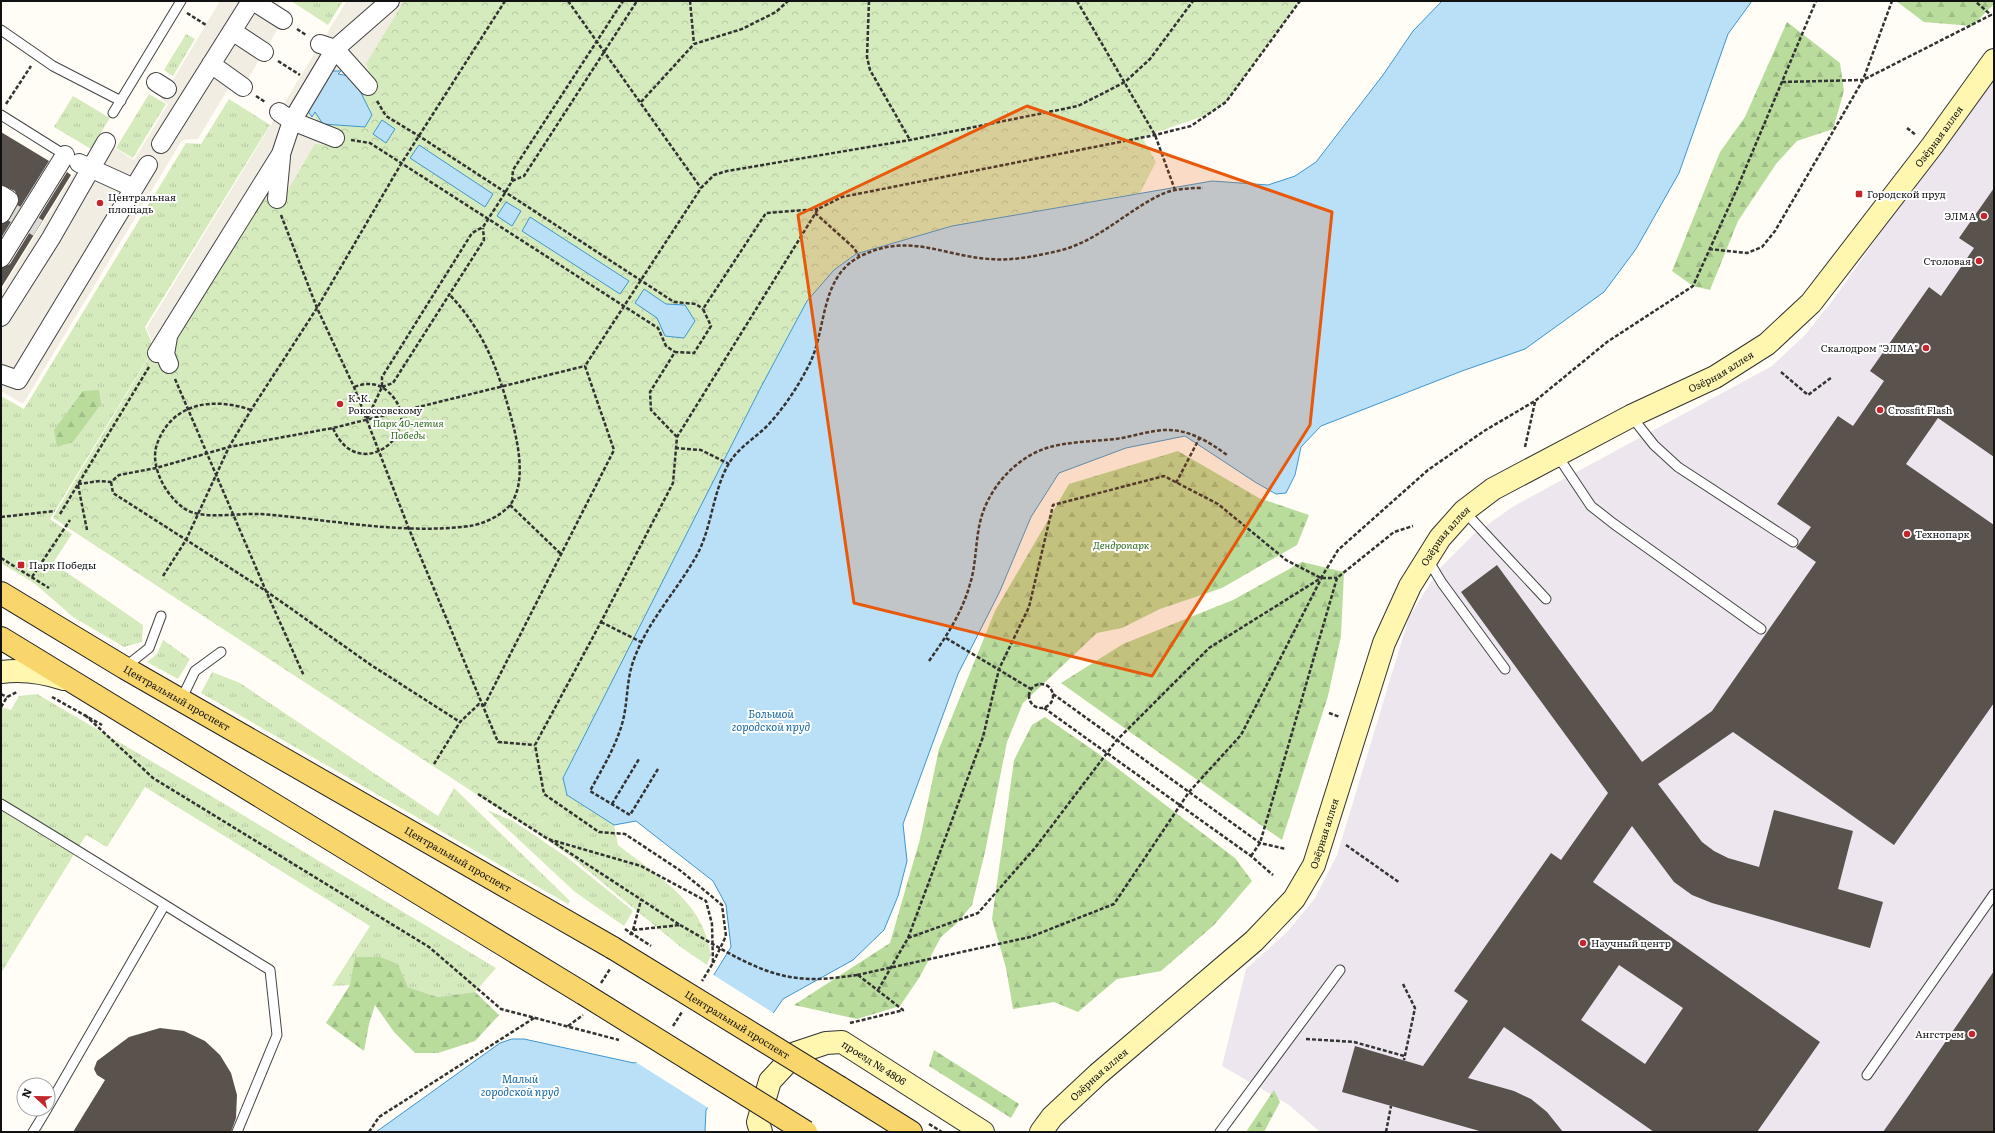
<svg xmlns="http://www.w3.org/2000/svg" width="1995" height="1133" font-family="Literata,serif">
	<style>
		.industrial { fill: #eee6ef }
		.grass { fill: url(#grass-tufts) }
		.forest { fill: url(#forest-firs) }
		.park { fill: url(#park-crowns) }
		.plaza { fill: #f1ede2 }
		.water { fill: #b9e0f7; stroke: #3f96cf }
		.pier { fill: #fffdf5 }
		.building { fill: #5a524d; fill-rule: evenodd }
		.lines { fill: none; stroke-linecap: round; stroke-linejoin: round }
		.street-tunnel { stroke: #dbdad3; stroke-width: 18; stroke-dasharray: 18 9; stroke-linecap: butt }
		.lane-casing { stroke: #444; stroke-width: 11 }
		.street-casing { stroke: #444; stroke-width: 20 }
		.secondary-casing { stroke: #333; stroke-width: 24 }
		.primary-casing { stroke: #222; stroke-width: 24 }
		.path { stroke: #333; stroke-width: 2.5; stroke-dasharray: 4 2; stroke-linecap: butt }
		.lane { stroke: #fff; stroke-width: 9 }
		.street { stroke: #fff; stroke-width: 18 }
		.secondary { stroke: #fff6b0; stroke-width: 22 }
		.primary { stroke: #f9d66b; stroke-width: 22 }
		.primary-bridge-casing { stroke: #222; stroke-width: 24; stroke-linecap: butt }
		.path-bridge { stroke: #333; stroke-width: 2.5; stroke-dasharray: 4 2; stroke-linecap: butt }
		.primary-bridge { stroke: #f9d66b; stroke-width: 22 }
		.marked { fill: #e8590c; fill-opacity: 0.2; stroke: #e8590c; stroke-width: 3; stroke-linejoin: round }
		.poi-dot { fill: #c4262e; stroke: #fff; stroke-width: 1.5 }
		.labels { text-anchor: middle; stroke-width: 4; stroke-linejoin: round; paint-order: stroke }
		.street-label { font-size: 10px; fill: #111; stroke: #fff }
		.poi-label { font-size: 10px; fill: #111; stroke: #fff; text-anchor: start }
		.park-label { font-size: 10px; font-style: italic; fill: #2f6b1f; stroke: #fff }
		.water-label { font-size: 11px; font-style: italic; fill: #1768a6; stroke: #fff }
	</style>
	<defs>
		<pattern id="grass-tufts" width="24" height="20" patternUnits="userSpaceOnUse"><rect width="24" height="20" fill="#d5ebbd"/><path d="M3 7l-1-3M5 7V3M7 7l1-3M15 17l-1-3M17 17v-4M19 17l1-3" fill="none" stroke="#b6c8a1"/></pattern>
		<pattern id="forest-firs" width="22" height="20" patternUnits="userSpaceOnUse"><rect width="22" height="20" fill="#b9dc9c"/><path d="M5 1l3.5 6h-7zM16 11l3.5 6h-7z" fill="#9ebc85"/></pattern>
		<pattern id="park-crowns" width="20" height="18" patternUnits="userSpaceOnUse"><rect width="20" height="18" fill="#d5ebbd"/><path d="M2 6a3 3 0 1 1 6 0M12 15a3 3 0 1 1 6 0" fill="none" stroke="#b6c8a1"/></pattern>
	</defs>
	<rect width="100%" height="100%" fill="#fffdf5"/>
	<path class="industrial" d="M1994 72V1132H1320L1289 1105 1222 1066 1246 969 1288 931 1315 898 1337 855 1409 617 1440 568 1474 534 1514 506 1772 366 1805 335 1833 300Z"/>
	<path class="grass" d="M291 1H343L328 25Z
		M186 34 195 39 173 76 164 70Z
		M149 94 166 104 133 158 116 148Z
		M73 96 110 118 91 149 54 127Z
		M229 99 270 125 145 327 154 348 50 519 72 534 53 563 143 625 142 642 124 647 73 617 34 583 1 563V396L24 409 186 143 201 144Z
		M163 640 190 659 178 679 147 662 157 654Z
		M212 672 240 683 438 816 454 788 570 901 568 904 201 693Z
		M37 694 228 806 496 968 475 992 437 997 408 987 398 964 356 957 350 985 332 986 370 926 145 787 107 847 86 835 1 973V707L11 710 19 696Z
		M563 778 567 795 614 825 618 845C646 867 689 894 703 928 707 937 709 946 711 955L707 965 682 948 569 855 523 824 546 820Z
		M487 810 513 821 534 835 568 858 633 911 624 926 575 892Z"/>
	<path class="forest" d="M1896 1H1994V4L1972 26 1924 22Z
		M1787 22 1840 63 1844 91 1833 129 1797 141 1776 164 1738 221 1710 290 1693 286 1672 271 1720 152 1745 117Z
		M99 390 101 404 73 442 57 447 54 430 83 391Z
		M1178 451 1259 498 1309 515 1297 545 1222 588 1160 609 1122 628 1097 633 1023 703 1007 742 985 852 972 905 957 923 941 937 919 978 900 1006 857 1019 794 1005 890 943 920 839 939 749 995 611 1069 484Z
		M1302 562 1344 572 1341 636 1328 696 1282 840 1061 683 1123 644 1233 600Z
		M1045 717 1096 752 1235 858 1252 881 1214 925 1161 971 1117 979 1078 1012 1054 1002 1013 1009 1006 968 992 919 1014 760 1032 725Z
		M355 957H380L398 964 408 987 437 997 475 992 499 1015 475 1041 438 1053H415L394 1032 375 1005 369 1024 364 1051 326 1023 350 985Z
		M934 1050 1019 1104 1011 1118 929 1066Z
		M1274 1090 1280 1102 1264 1132H1246Z"/>
	<path class="park" d="M347 1H1300L1226 102 1207 115 1142 137 1156 162 1140 193 952 226 856 254 834 270 807 301 761 387 563 778 546 820 522 824 53 518 56 512 55 511 56 512 155 347 147 328Z"/>
	<path class="plaza" d="M220 1H281L278 6 288 12 243 87H229L198 139 182 140 23 404 1 391V291L72 176 100 139 134 160 168 104 161 100Z
		M347 1H404L366 64 372 79 358 82 320 106 314 115 319 124 326 123 330 146 315 144 283 199H260L161 360 147 328Z"/>
	<path class="water" d="M1442 1H1752L1728 34 1679 173 1636 249 1604 292 1525 349 1462 371 1321 426 1301 447 1295 475 1286 493 1276 494 1255 482 1185 436 1126 448 1059 473 1031 517 1000 591 958 674 903 824 907 861 898 896 884 930 853 960 783 999 706 1110 705 1132H376L500 1043 512 1039H524L634 1063 667 1051 731 947 726 905 713 881 636 821 614 825 567 795 563 778 761 387 807 301 834 270 856 254 952 226 1212 181 1268 185 1295 176 1316 162 1383 75 1413 31Z
		M330 71H341L338 74 353 77 372 115 365 127 323 124 315 112 312 117 307 110Z
		M382 120 395 129 386 143 373 134Z
		M419 145 493 194 485 207 410 158Z
		M506 202 521 211 512 226 497 216Z
		M530 217 629 281 620 294 522 231Z
		M644 289 666 304 685 305 695 321 684 338 665 336 657 318 635 303Z"/>
	<path class="pier" d="M712 974 775 1014 710 1109 634 1061 666 1049Z"/>
	<path class="building" d="M1 132 49 161 1 238V224L10 219 19 200 15 191 1 185Z
		M67 172 71 175 1 288V268L10 264Z
		M1994 188V457L1938 418 1906 464 1994 525V703L1894 845 1733 732 1658 784 1702 842 1714 851 1728 858 1759 867 1774 810 1853 831 1838 889 1883 902 1870 948 1712 903 1692 895 1674 882 1632 826 1593 882 1820 1042 1757 1132H1654L1504 1027 1468 1078 1514 1091 1531 1099 1547 1112 1563 1132H1483L1342 1092 1355 1046 1423 1066 1468 1001 1454 991 1551 853 1561 860 1608 793 1461 592 1497 565 1642 762 1712 711 1816 562 1796 548 1811 527 1777 504 1838 416 1853 426 1884 381 1870 371 1929 287 1941 296 1974 248 1959 238ZM1619 965 1683 1008 1645 1064 1581 1020Z
		M1994 971V1132H1883L1907 1098Z
		M160 1028 184 1031 205 1041 220 1055 231 1073 237 1095 236 1118 231 1132H73L105 1080 97 1075 94 1069 97 1061 129 1037Z"/>
	<g class="lines">
		<path class="street-tunnel" d="M5 208 38 228"/>
		<defs>
			<path id="lane" d="M1 30 53 66 121 101
				M113 113 181 1
				M1 115 68 157
				M1631 416 1654 445 1678 467 1793 542
				M1557 455 1591 506 1614 524 1761 629
				M1464 511 1546 599
				M1428 560 1442 583 1505 669
				M125 667 149 648 161 616
				M181 700 195 671 221 652
				M1 804C91 858 180 915 270 970L277 1035 237 1132
				M1867 1075 1994 894
				M48 1107 164 906
				M33 1132 47 1109
				M1220 1132 1340 970"/>
			<path id="street" d="M253 1 283 20
				M232 31 264 52
				M320 44 335 49 368 86
				M211 64 243 87
				M156 82 167 89
				M279 112 292 121 335 138
				M161 144 251 1
				M79 163 134 188
				M1 195 9 200 1 214
				M277 199 281 157
				M1 258 65 155
				M1 317 51 238 106 142
				M168 337 165 354 169 364
				M157 353 281 154 292 121 335 49 390 1
				M1 374 18 380 148 165"/>
			<g id="secondary">
				<path d="M1 672C23 669 43 672 64 679"/>
				<path id="s1" d="M761 1132 758 1122 770 1081 796 1053 826 1043 842 1042 983 1132"/>
				<path id="s2" d="M1041 1132 1052 1117 1098 1074 1254 941 1294 899 1314 865 1384 643 1410 586 1440 538 1464 511 1493 489 1631 416 1715 377 1767 344 1811 303 1932 146 1994 60"/>
			</g>
			<g id="primary">
				<path id="s3" d="M1 593 125 668 613 948"/>
				<path d="M1 638 584 994"/>
				<path d="M839 1087 911 1132"/>
			</g>
		</defs>
		<use href="#lane" class="lane-casing"/>
		<use href="#street" class="street-casing"/>
		<use href="#secondary" class="secondary-casing"/>
		<use href="#primary" class="primary-casing"/>
		<path class="path" d="M568 1 701 188
			M690 1 694 44
			M869 1 867 57 870 70 910 140
			M1077 1 1155 135 1175 190
			M187 13 206 25
			M297 29 306 35
			M278 61 300 75
			M1782 82 1863 80 1892 1
			M256 96 265 102
			M377 101 386 116 419 136 674 302 696 304 703 309
			M641 102 694 44 742 29 776 12 788 1
			M6 104 31 66
			M1907 128 1916 135
			M351 140 370 143 658 328 666 346 675 352
			M512 181 524 176 637 1
			M815 213 854 248 859 256
			M281 215 317 308 354 387 409 529 498 742 535 745
			M1709 249 1747 253 1762 247 1775 231 1863 80 1991 15 1975 1
			M1781 372 1808 395 1832 377
			M175 379 266 591 304 676
			M382 387 393 383 484 240 483 228
			M251 410C214 397 172 402 157 444 149 467 167 497 185 509 202 520 239 513 260 514 329 519 400 535 470 526 483 524 501 516 510 505 527 483 518 442 511 417 498 369 484 331 449 294
			M367 419 382 387V377L472 233 483 227 505 193 512 181 513 170 623 1
			M333 428C359 489 433 428 386 390 376 382 365 383 354 387
			M677 437 651 410 650 392 675 352 694 353 711 326 703 309 766 213 818 209
			M1525 447 1535 402
			M675 448 701 450 729 464
			M111 482 113 493 266 591 371 665 460 722
			M1176 483 1200 437
			M78 484 100 481 111 482 119 475 156 468 229 447 333 428 585 366
			M78 485 87 530
			M510 505 562 555
			M60 514 149 367
			M1 517 55 511
			M1 558 49 588
			M163 576 186 540 229 447 251 410 317 308 401 164 505 1
			M32 577 70 520
			M601 622 641 642
			M946 638 1031 689
			M929 661C946 637 962 613 970 584 977 562 975 537 982 515 992 484 1018 456 1050 447 1067 442 1097 441 1116 439 1129 437 1142 433 1155 431 1183 426 1205 439 1227 455
			M1029 696a12 12 0 1 1 24 0a12 12 0 1 1-24 0Z
			M1 694 7 697
			M1053 694 1260 843 1286 849
			M52 697 102 725
			M484 706 614 450 585 366 701 188 714 175 727 171 910 140 1078 106 1125 82 1150 59 1193 1
			M1 707 7 697 17 692
			M1044 708 1251 856 1273 875
			M1329 713 1340 717
			M85 715 153 778 429 947 501 1009 619 1040
			M434 764 460 722 479 704 483 706
			M658 769 630 815 590 791C602 769 615 748 622 724 628 704 626 682 633 662 647 621 678 590 698 553 712 525 713 492 728 465 738 447 756 438 769 424 786 405 799 385 810 363 827 327 820 276 861 256 909 232 942 256 990 259 1012 261 1036 256 1058 251 1096 242 1122 215 1156 197 1170 189 1187 188 1203 188
			M478 794 548 839 641 866 706 901 712 924 713 963 702 981
			M612 804 639 759
			M550 840 680 925
			M1346 845 1400 883
			M1251 856 1260 843 1337 578 1394 532 1413 526
			M633 930 641 900
			M630 935 633 930 680 925
			M908 938 983 737 999 669 1029 607 1053 505 1164 476 1218 504 1286 560 1321 578H1337
			M713 963 726 936 722 905 681 871 625 834 599 832 544 794 535 745 601 622 673 483 677 437 818 209 842 197 1155 135 1191 126 1226 102 1300 1
			M857 975 1030 937 1114 904 1189 792 1241 735 1321 579
			M858 975 903 1010
			M601 983 610 969
			M1403 984 1415 1008 1404 1060
			M878 990 908 938 978 913 1035 848 1116 741 1209 648 1321 578 1338 550 1428 470 1484 431 1535 401 1607 342 1693 286 1736 191 1816 1
			M850 1023 904 1010
			M568 1026 583 1015
			M673 1026 682 1012
			M1306 1039 1354 1042 1404 1056
			M929 1124 942 1132
			M369 1132 379 1117 534 1018
			M1386 1132 1391 1106"/>
		<use href="#lane" class="lane"/>
		<use href="#street" class="street"/>
		<use href="#secondary" class="secondary"/>
		<use href="#primary" class="primary"/>
		<defs>
			<g id="primary-bridge">
				<path id="s4" d="M613 948 839 1087"/>
				<path d="M584 994 806 1132"/>
			</g>
		</defs>
		<use href="#primary-bridge" class="primary-bridge-casing"/>
		<path class="path-bridge" d="M680 925C714 944 751 970 790 977 813 981 835 978 857 975
			M625 929 651 946"/>
		<use href="#primary-bridge" class="primary-bridge"/>
	</g>
	<path class="marked" d="M1027 106 1332 212 1310 425 1152 676 854 603 798 215Z"/>
	<g class="poi-dot">
		<rect x="1855" y="190" width="8" height="8" rx="2"/>
		<circle cx="100" cy="203" r="4"/>
		<circle cx="1984" cy="216" r="4"/>
		<circle cx="1979" cy="261" r="4"/>
		<circle cx="1926" cy="348" r="4"/>
		<circle cx="340" cy="404" r="4"/>
		<circle cx="1880" cy="410" r="4"/>
		<circle cx="1907" cy="534" r="4"/>
		<rect x="17" y="561" width="8" height="8" rx="2"/>
		<circle cx="1583" cy="943" r="4"/>
		<circle cx="1972" cy="1034" r="4"/>
	</g>
	<g class="labels">
		<g class="street-label">
			<text dy="4" stroke="none"><textPath href="#s2" startOffset="1389">Озёрная аллея</textPath></text>
			<text dy="4" stroke="none"><textPath href="#s2" startOffset="1065">Озёрная аллея</textPath></text>
			<text dy="4" stroke="none"><textPath href="#s2" startOffset="741">Озёрная аллея</textPath></text>
			<text dy="4" stroke="none"><textPath href="#s3" startOffset="205">Центральный проспект</textPath></text>
			<text dy="4" stroke="none"><textPath href="#s2" startOffset="417">Озёрная аллея</textPath></text>
			<text dy="4" stroke="none"><textPath href="#s3" startOffset="529">Центральный проспект</textPath></text>
			<text dy="4" stroke="none"><textPath href="#s4" startOffset="146">Центральный проспект</textPath></text>
			<text dy="4" stroke="none"><textPath href="#s1" startOffset="177">проезд № 4806</textPath></text>
			<text dy="4" stroke="none"><textPath href="#s2" startOffset="82">Озёрная аллея</textPath></text>
		</g>
		<g class="poi-label">
			<text x="1867" y="198">Городской пруд</text>
			<text x="108" y="201">Центральная<tspan x="108" dy="12">площадь</tspan></text>
			<text x="1976" y="220" text-anchor="end">ЭЛМА</text>
			<text x="1971" y="265" text-anchor="end">Столовая</text>
			<text x="1918" y="352" text-anchor="end">Скалодром "ЭЛМА"</text>
			<text x="348" y="402">К. К.<tspan x="348" dy="12">Рокоссовскому</tspan></text>
			<text x="1888" y="414">Crossfit Flash</text>
			<text x="1915" y="538">Технопарк</text>
			<text x="29" y="569">Парк Победы</text>
			<text x="1591" y="947">Научный центр</text>
			<text x="1964" y="1038" text-anchor="end">Ангстрем</text>
		</g>
		<g class="park-label">
			<text x="408" y="427">Парк 40-летия<tspan x="408" dy="12">Победы</tspan></text>
			<text x="1121" y="549">Дендропарк</text>
		</g>
		<g class="water-label">
			<text x="771" y="718">Большой<tspan x="771" dy="13">городской пруд</tspan></text>
			<text x="520" y="1083">Малый<tspan x="520" dy="13">городской пруд</tspan></text>
		</g>
	</g>
	<rect width="1995" height="1133" fill="none" stroke="#111111" stroke-width="4"/>
	<g transform="translate(36 1097) rotate(292)"><circle r="19" fill="#ffffff" stroke="#a0a0a0"/>
	<path d="M0-3L7 15L0 10L-7 15Z" fill="#c4262e"/>
	<text y="-6" font-size="11" font-weight="bold" text-anchor="middle" fill="#111111">N</text>
	</g>
</svg>
